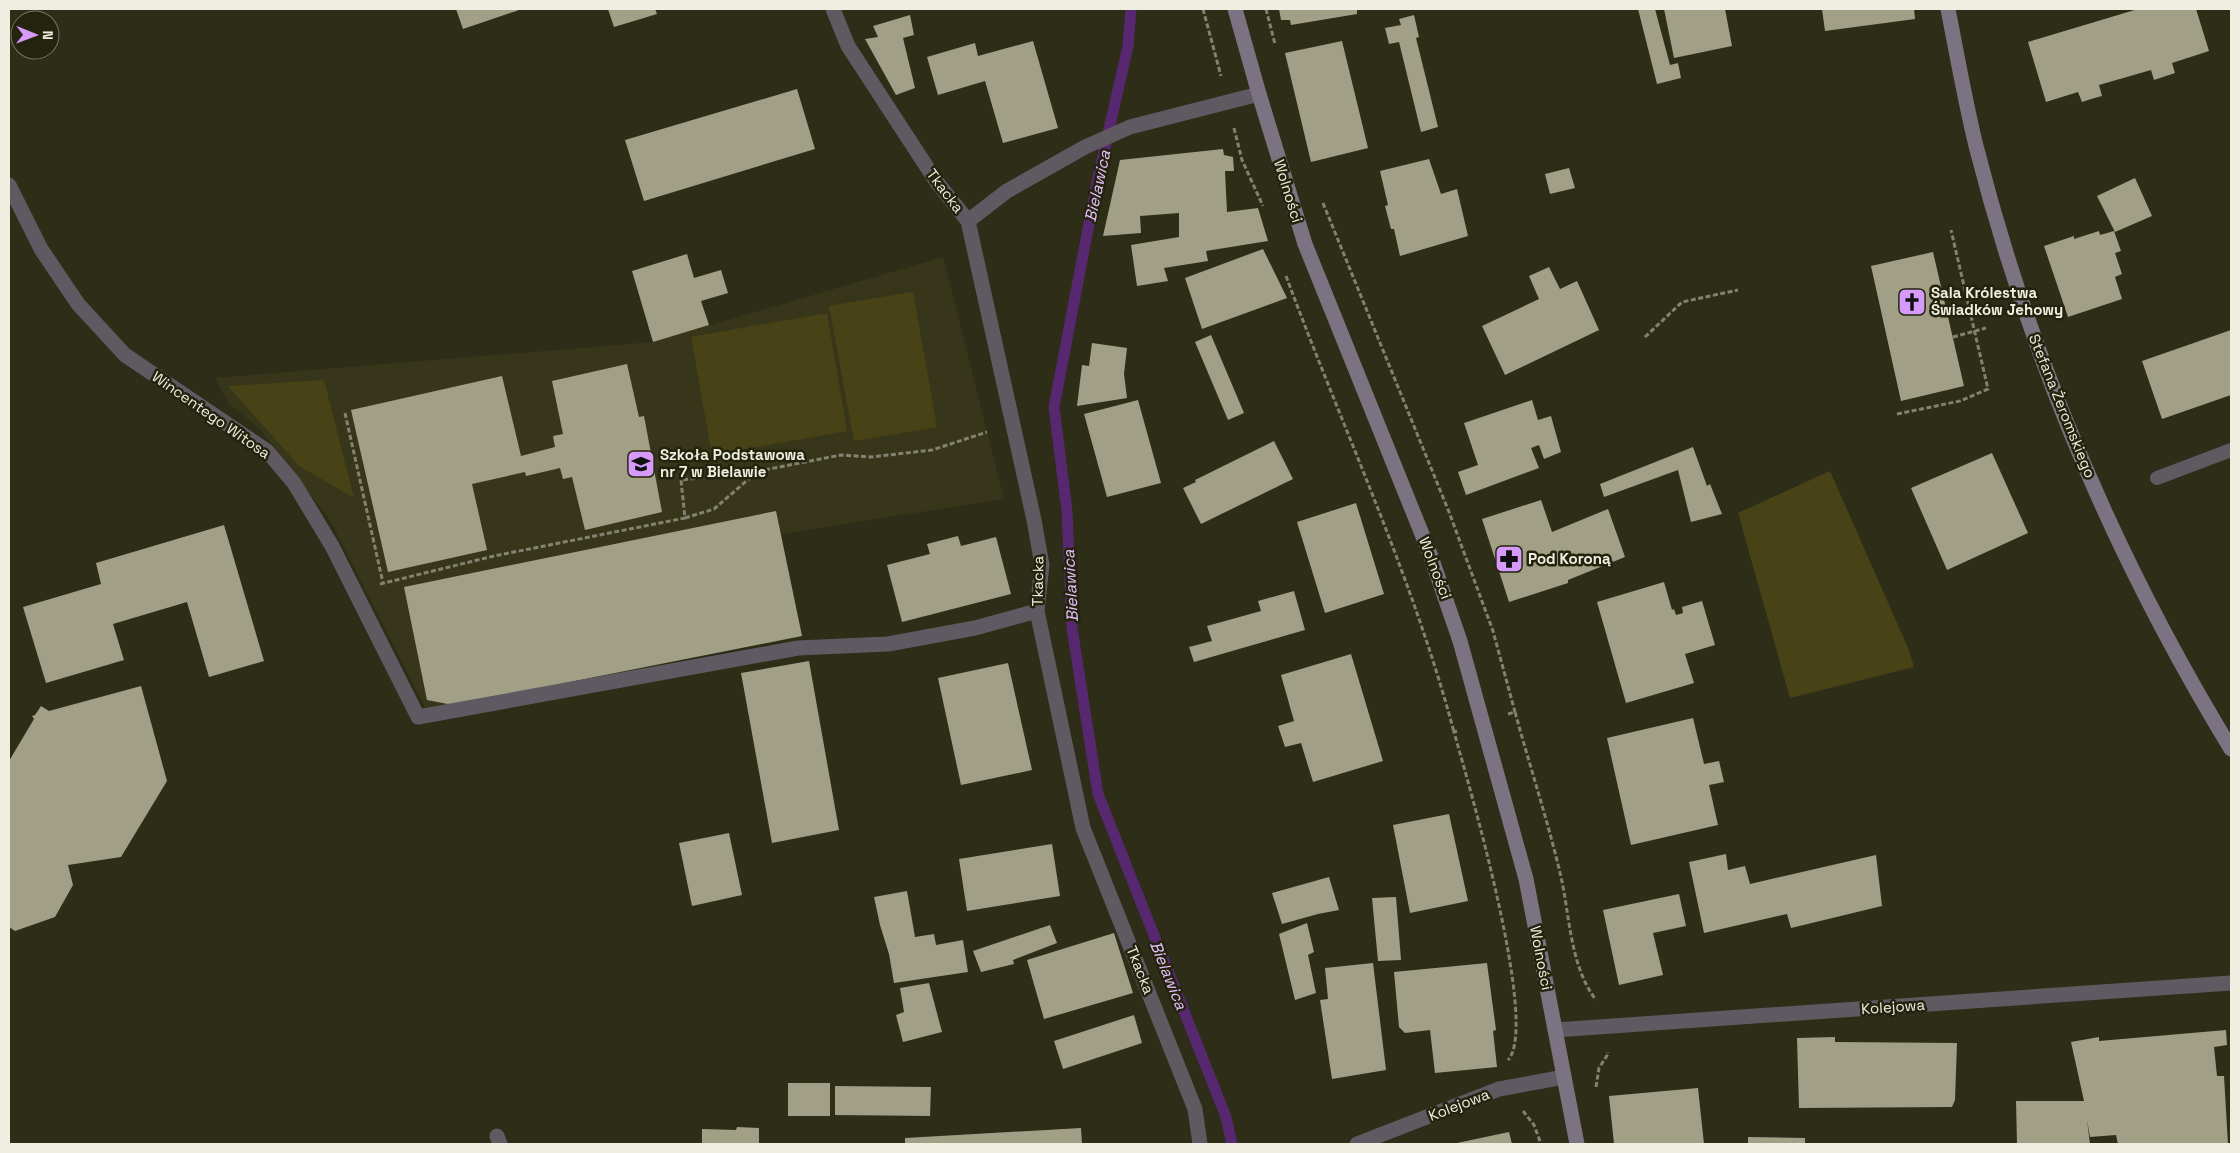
<svg xmlns="http://www.w3.org/2000/svg" width="2240" height="1153" font-family="'Space Grotesk',sans-serif">
	<style>
		.built { fill: #38361a }
		.green { fill: #474317 }
		.lines { fill: none; stroke-linecap: round; stroke-linejoin: round }
		.stream { stroke: #572870; stroke-width: 11 }
		.building { fill: #a1a087 }
		.path { stroke: #838270; stroke-width: 3; stroke-dasharray: 5 2.5; stroke-linecap: butt }
		.lane { stroke: #5f5a62; stroke-width: 14 }
		.street { stroke: #5f5a62; stroke-width: 15 }
		.secondary { stroke: #7b7381; stroke-width: 15 }
		.labels { text-anchor: middle; stroke-width: 5; stroke-linejoin: round; paint-order: stroke }
		.street-label { font-size: 15px; fill: #efefe1; stroke: #24230e }
		.poi-label { font-size: 15px; font-weight: bold; fill: #efefe1; stroke: #24230e; text-anchor: start }
		.water-label { font-size: 16px; font-style: italic; fill: #e6c0fe; stroke: #24230e }
	</style>
	<rect width="100%" height="100%" fill="#2e2d18"/>
	<path class="built" d="M943 257 1004 499 781 534 802 636 425 708 330 520 260 429 228 403 215 378 653 342Z"/>
	<path class="green" d="M913 292 937 427 854 441 829 306Z
		M827 313 847 431 712 455 691 337Z
		M324 380 354 498 299 466 228 386Z
		M1830 471 1909 650 1914 667 1790 698 1738 513Z"/>
	<g class="lines">
		<path class="stream" d="M1131 9 1128 46 1097 182 1054 407 1067 511 1072 628 1098 794 1226 1117 1232 1144"/>
	</g>
	<path class="building" d="M456 9H522L463 29Z
		M608 9H655L657 14 614 27Z
		M1279 9H1357V14L1291 25 1290 20H1281Z
		M1638 9H1655L1670 65 1678 63 1681 78 1657 84Z
		M1664 9H1725L1732 46 1674 58Z
		M1822 9H1914L1915 19 1825 31Z
		M2138 9H2196L2209 51 2172 63 2175 73 2154 80 2151 70 2099 85 2102 96 2091 99 2082 102 2078 92 2046 102 2028 42Z
		M910 15 914 35 903 38 915 88 896 95 865 39 878 37 873 26Z
		M1414 15 1419 37 1416 38 1438 127 1421 132 1399 42 1389 44 1385 28 1401 25 1399 19Z
		M1033 41 1058 128 1003 143 985 81 938 95 927 57 975 43 978 56Z
		M1342 41 1368 148 1311 162 1285 53Z
		M797 89 815 149 644 201 625 140Z
		M1223 149 1224 155 1233 157 1234 171H1225L1227 212 1258 208 1268 241 1206 251 1208 261 1164 268 1168 281 1137 286 1131 245 1179 237V213L1140 216 1141 233 1103 236 1120 160Z
		M1429 159 1441 194 1457 189 1468 236 1400 256 1394 229H1391L1385 206 1388 205 1380 171Z
		M1569 168 1575 188 1550 194 1545 174Z
		M2135 178 2152 216 2115 232 2097 196Z
		M2099 231 2100 235 2114 231 2121 251 2115 253 2122 274 2115 277 2122 299 2068 317 2044 246 2074 236V239Z
		M1263 249 1287 298 1202 329 1185 278Z
		M1933 252 1964 386 1901 401 1871 266Z
		M687 254 694 278 721 270 728 293 701 301 709 325 653 342 632 271Z
		M1549 267 1560 289 1577 281 1599 330 1505 375 1482 326 1539 299 1529 276Z
		M2231 330V395L2162 419 2142 361Z
		M1211 335 1244 413 1228 420 1195 342Z
		M1092 343 1127 348 1124 374 1127 398 1077 406 1082 365 1089 366Z
		M627 364 639 417 644 416 662 512 585 530 572 477 563 479 560 468 526 476 525 472 472 484 487 550 388 572 351 410 502 376 521 456 555 447 553 436 563 434 552 381Z
		M1138 400 1161 483 1107 497 1084 414Z
		M1532 400 1538 420 1551 416 1561 452 1544 459 1539 445 1531 448 1539 468 1466 495 1458 472 1478 465 1464 423Z
		M1274 441 1293 479 1201 524 1183 488 1196 482 1195 480Z
		M1693 447 1707 486 1710 484 1722 514 1691 522 1678 470 1604 497 1600 484Z
		M1992 453 2028 533 1947 570 1911 488Z
		M1541 500 1552 532 1608 509 1625 557 1568 580V583L1509 602 1482 519Z
		M1356 503 1384 594 1325 613 1297 522Z
		M776 511 802 636 453 705 427 700 404 587Z
		M224 525 264 661 209 677 187 602 113 624 124 660 46 683 23 607 101 584 96 563Z
		M958 536 961 546 996 537 1011 594 902 622 887 565 930 554 927 544Z
		M1664 582 1672 610 1674 609 1676 615 1683 613 1682 607 1702 601 1715 645 1685 654 1694 683 1626 703 1597 602Z
		M1294 591 1305 630 1194 662 1189 647 1212 641 1207 626 1261 611 1258 601Z
		M1351 654 1383 761 1313 782 1301 743 1285 747 1278 726 1294 721 1281 675Z
		M809 661 839 830 772 843 741 673Z
		M1008 663 1032 770 961 785 938 678Z
		M141 686 167 781 121 857 68 865 73 885 55 917 15 931 9 927V761L34 719 32 716 35 715 41 706 49 711Z
		M1693 718 1704 764 1719 761 1724 782 1709 785 1718 825 1631 845 1607 738Z
		M1449 814 1468 901 1410 913 1393 825Z
		M729 833 742 895 692 906 679 843Z
		M1052 844 1060 896 967 911 959 859Z
		M1726 854 1728 870 1745 866 1750 884 1876 855 1882 906 1791 928 1787 914 1704 933 1689 862Z
		M1329 877 1339 910 1318 914 1282 924 1272 893Z
		M907 891 915 937 934 934 936 945 963 940 968 972 894 983 889 954 880 925 874 897Z
		M1679 894 1686 926 1653 933 1663 975 1619 985 1603 910Z
		M1396 897 1401 960 1378 961 1372 898Z
		M1307 923 1314 952 1308 955 1316 993 1295 1000 1279 934Z
		M1050 925 1057 943 1013 960 1014 964 981 972 973 951Z
		M1114 933 1133 993 1044 1019 1027 960Z
		M1373 963 1386 1070 1332 1079 1320 1000 1328 999 1325 968Z
		M1487 963 1496 1030 1493 1031 1497 1067 1435 1073 1430 1030 1405 1033 1399 1027 1394 972Z
		M929 983 942 1032 903 1042 896 1015 904 1012 900 988Z
		M1134 1015 1142 1043 1063 1069 1054 1041Z
		M2226 1030 2227 1045 2214 1047 2217 1076H2224L2228 1144H2118L2116 1135 2090 1137 2087 1120 2090 1144H2017L2016 1101H2084L2071 1042 2099 1037V1041Z
		M1835 1037V1042L1957 1043 1955 1100 1952 1107 1799 1108 1797 1038Z
		M788 1083H830V1116H788Z
		M835 1086 931 1087 930 1116 835 1115Z
		M1698 1088 1704 1144H1614L1609 1096Z
		M737 1127 759 1128V1144H702V1129L736 1130Z
		M1081 1128 1082 1144H905V1138Z
		M1509 1132 1512 1144H1458L1457 1143Z
		M1748 1137 1805 1138V1144H1748Z"/>
	<g class="lines">
		<path class="path" d="M1203 9 1221 76
			M1266 9 1275 44
			M1234 128 1242 160 1263 206
			M1323 203 1449 512 1493 631 1515 712
			M1286 276C1342 427 1412 575 1454 732
			M1645 337 1682 302 1738 290
			M1953 337 1986 328
			M345 413 383 583
			M1897 414 1960 401 1988 389 1951 230
			M685 518 714 509 758 471
			M380 584 494 556 685 518 681 480 759 471 841 455 871 457 932 450 987 432
			M1508 714 1515 712C1530 767 1548 821 1561 877 1570 917 1570 966 1596 1000
			M1457 731 1454 732C1468 782 1540 1026 1508 1060
			M1596 1087 1599 1068 1608 1054V1052
			M1523 1111 1534 1125 1541 1144"/>
		<path class="lane" d="M2157 478 2231 450"/>
		<path class="street" d="M833 9 848 46 936 181 968 221 1034 520 1042 565 1037 611 1083 828 1195 1109 1200 1144
			M9 185 41 249 78 304 125 355 267 451 294 483 332 546 418 717 798 648 888 644 975 628 1037 611
			M968 221 1007 191 1085 147 1130 127 1259 94
			M1555 1030 2231 983
			M497 1136 500 1144
			M1357 1144 1499 1089 1564 1077"/>
		<path class="secondary" d="M1235 9 1259 94 1305 244 1430 554 1460 641 1526 879 1577 1144
			M1948 9C1957 55 1965 101 1976 146 2030 358 2117 562 2231 749"/>
	</g>
	<defs>
		<symbol id="church-square" viewBox="-11 -11 22 22"><rect x="-9" y="-9" width="18" height="18" rx="4" fill="#d69bfa" stroke="#24230e"/><path d="M-1.2-6h2.4v3.5h3.3v2.4h-3.3V6h-2.4V-.1h-3.3v-2.4h3.3Z" fill="#111"/></symbol>
		<symbol id="school-square" viewBox="-11 -11 22 22"><rect x="-9" y="-9" width="18" height="18" rx="4" fill="#d69bfa" stroke="#24230e"/><path d="M0-5L7-2L0 1L-7-2ZM-4 1L0 2.5L4 1V4Q0 6-4 4Z" fill="#111"/></symbol>
		<symbol id="pharmacy-square" viewBox="-11 -11 22 22"><rect x="-9" y="-9" width="18" height="18" rx="4" fill="#d69bfa" stroke="#24230e"/><path d="M-2-6h4v4h4v4h-4v4h-4v-4h-4v-4h4Z" fill="#111"/></symbol>
	</defs>
	<g fill-rule="evenodd">
		<use href="#church-square" x="1896" y="286" width="32" height="32"/>
		<use href="#school-square" x="625" y="448" width="32" height="32"/>
		<use href="#pharmacy-square" x="1493" y="543" width="32" height="32"/>
	</g>
	<g class="labels">
		<g class="street-label">
			<text transform="translate(945 191) rotate(53)" y="5">Tkacka</text>
			<text transform="translate(1288 191) rotate(73)" y="5">Wolności</text>
			<text transform="translate(2062 406) rotate(68)" y="5">Stefana Żeromskiego</text>
			<text transform="translate(211 415) rotate(35)" y="5">Wincentego Witosa</text>
			<text transform="translate(1435 568) rotate(69)" y="5">Wolności</text>
			<text transform="translate(1038 581) rotate(-89)" y="5">Tkacka</text>
			<text transform="translate(1541 958) rotate(79)" y="5">Wolności</text>
			<text transform="translate(1140 970) rotate(68)" y="5">Tkacka</text>
			<text transform="translate(1893 1007) rotate(-4)" y="5">Kolejowa</text>
			<text transform="translate(1459 1105) rotate(-21)" y="5">Kolejowa</text>
		</g>
		<g class="poi-label">
			<text x="1931" y="298">Sala Królestwa<tspan x="1931" dy="17">Świadków Jehowy</tspan></text>
			<text x="660" y="460">Szkoła Podstawowa<tspan x="660" dy="17">nr 7 w Bielawie</tspan></text>
			<text x="1528" y="564">Pod Koroną</text>
		</g>
		<g class="water-label">
			<text transform="translate(1097 186) rotate(-78)" y="6">Bielawica</text>
			<text transform="translate(1070 586) rotate(-93)" y="6">Bielawica</text>
			<text transform="translate(1169 975) rotate(68)" y="6">Bielawica</text>
		</g>
	</g>
	<rect width="2240" height="1153" fill="none" stroke="#efefe1" stroke-width="20"/>
	<g transform="translate(35 35) rotate(91)"><circle r="24" fill="#24230e" stroke="#757562"/>
	<path d="M0-4L9 19L0 12L-9 19Z" fill="#d69bfa"/>
	<text y="-8" font-size="14" font-weight="bold" text-anchor="middle" fill="#efefe1">N</text>
	</g>
</svg>
